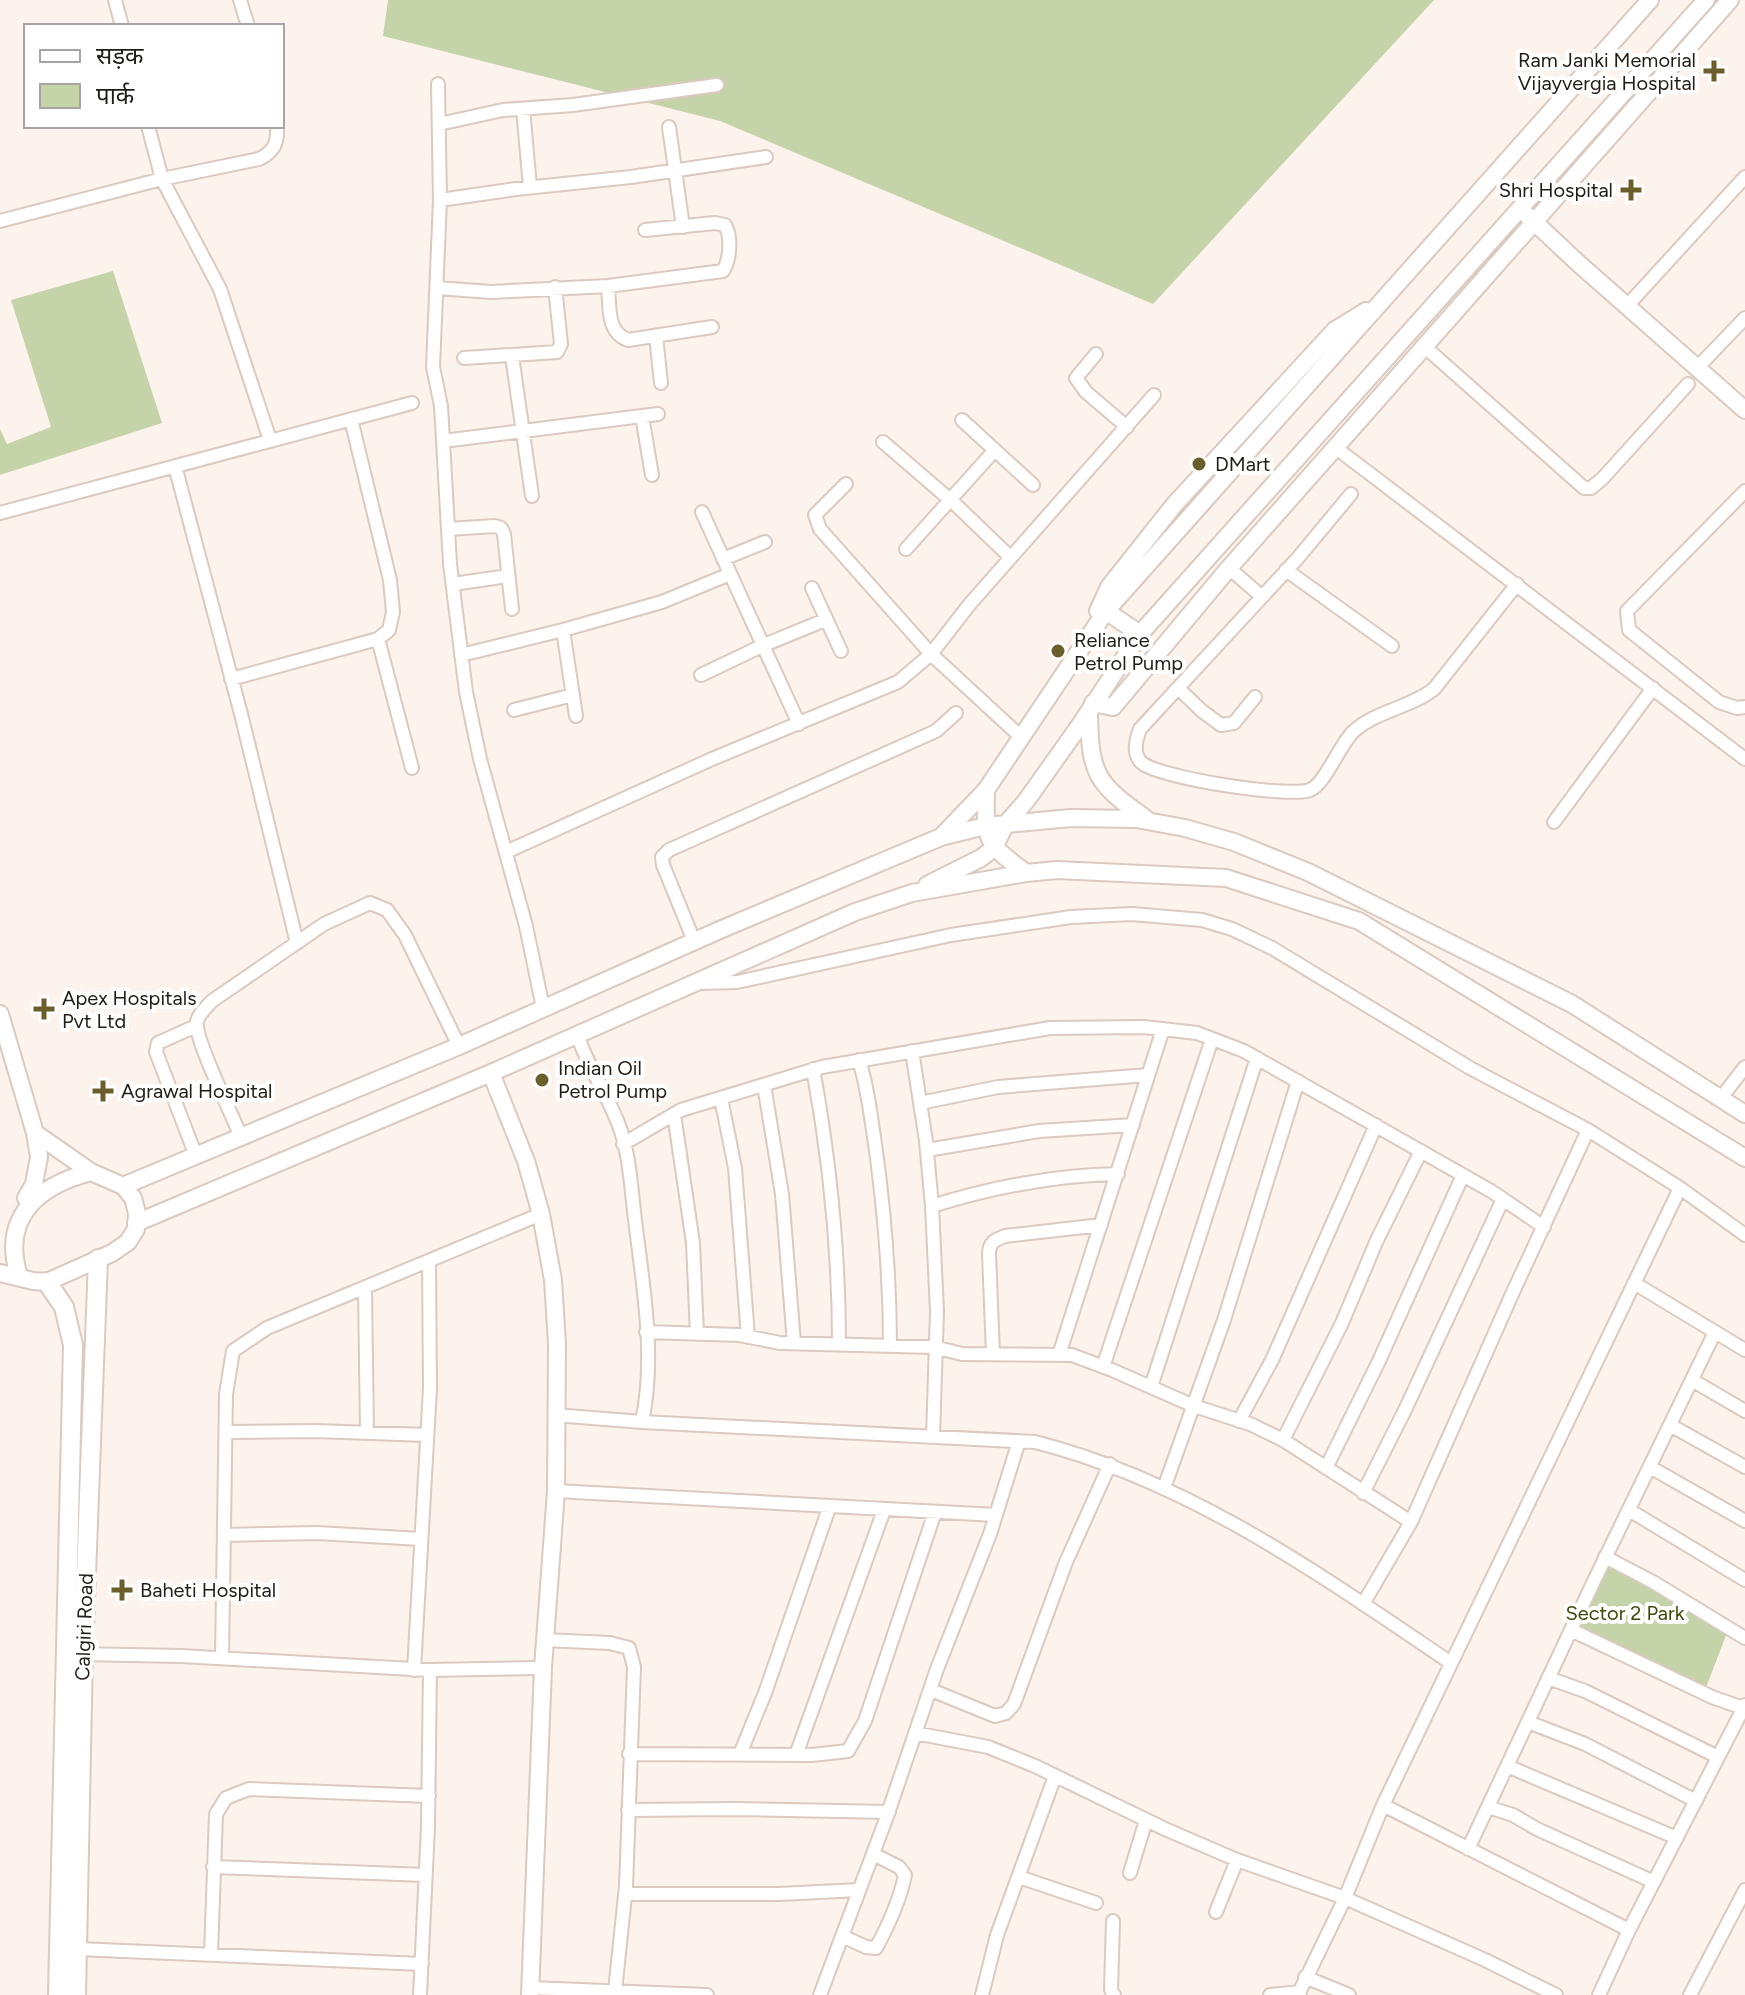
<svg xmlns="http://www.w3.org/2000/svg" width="1745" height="1995" font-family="Figtree,'Noto Sans Devanagari',sans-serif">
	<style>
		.green { fill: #c5d3a9 }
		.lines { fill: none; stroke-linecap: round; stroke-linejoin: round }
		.street-casing { stroke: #dacac0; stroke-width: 16 }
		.secondary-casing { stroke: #dacac0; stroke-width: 20 }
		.primary-casing { stroke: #dacac0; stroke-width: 22 }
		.street { stroke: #fff; stroke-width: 12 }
		.secondary { stroke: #fff; stroke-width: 16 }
		.primary { stroke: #fff; stroke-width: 18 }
		.poi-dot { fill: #6a5e2b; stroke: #fff; stroke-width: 3 }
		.labels { text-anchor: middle; stroke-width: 8; stroke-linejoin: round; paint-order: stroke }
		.poi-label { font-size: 20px; fill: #221c18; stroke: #fff; text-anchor: start }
		.park-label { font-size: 20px; fill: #3b4b07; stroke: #fff }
		.street-label { font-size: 20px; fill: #221c18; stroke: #fff }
	</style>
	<rect width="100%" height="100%" fill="#fdf3ed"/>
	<path class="green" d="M388 0H1434L1153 304 720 121 383 36Z
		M113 271 162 423 0 475V429L7 444 51 427 11 300Z
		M1607 1561 1727 1633 1705 1690 1575 1629Z"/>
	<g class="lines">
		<defs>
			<path id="street" d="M115 0 122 26
				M240 0 248 26
				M438 84 440 200
				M523 109 530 187
				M439 124 503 110 573 105 717 85
				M148 126 162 179 220 289 270 440
				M669 127 683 227
				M0 221 162 179 259 159C274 152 278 143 277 126
				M608 286C610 306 606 332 628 340L712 327
				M437 288 491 292 608 286 723 271C730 260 732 237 725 225L715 223 645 230
				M1626 307 1745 177
				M656 336 661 383
				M1425 347 1584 488H1591L1602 479 1688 384
				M1096 354 1076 378 1086 392 1127 427
				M512 356 532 496
				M464 358 557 352 561 344 555 287
				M1697 368 1745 318
				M642 416 652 475
				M962 420 1033 485
				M443 441 658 414
				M883 442 955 504 1010 557
				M1336 448 1745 759
				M175 466 241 714 297 943
				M846 484 815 515 820 529 931 654 1020 736
				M1745 491 1627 611 1629 630 1719 702 1737 708 1745 707
				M1351 494 1297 559 1140 729C1136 740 1132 754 1142 763 1160 778 1288 798 1310 790 1325 784 1339 746 1353 732 1375 711 1410 708 1434 689L1517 584
				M702 512 799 724
				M0 513 412 403
				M448 529 495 526 501 528 504 534 512 609
				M906 549 994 451
				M723 559 765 542
				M1229 568 1261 596
				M1286 570 1392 646
				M453 584 508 576
				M812 588 841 651
				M563 630 662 602 730 574
				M378 639 412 768
				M461 655 563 630 576 716
				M701 675 764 645 825 620
				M231 679 378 639 389 630 393 612 390 580 351 419
				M1179 689 1202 711 1221 725 1234 723 1255 697
				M514 710 573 695
				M1554 822 1653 688
				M506 852 712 759 898 682 931 654 969 605 1154 395
				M694 941 663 865 662 857 669 850 936 731 956 713
				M701 983 737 982 951 935 1071 917 1132 914 1202 920 1232 929 1272 948 1470 1068 1588 1130 1680 1188 1745 1235
				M543 1008 526 926 480 759 466 692 450 564 441 406 433 367 440 200 516 189 631 177 766 157
				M196 1026 158 1043 156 1052 196 1156
				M577 1034C587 1065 606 1092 618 1123 630 1153 631 1189 635 1220 643 1286 656 1357 642 1422
				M912 1051 926 1141 932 1206 937 1311 933 1437
				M859 1060C869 1092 872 1126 877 1158 885 1220 890 1283 890 1345
				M813 1069C830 1161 839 1251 839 1344
				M764 1085 782 1194 794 1343
				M721 1098 735 1168 748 1337
				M1721 1098 1745 1067
				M920 1103 998 1087 1148 1075
				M674 1114 693 1243 697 1334
				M241 1137C233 1116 194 1039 197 1022 198 1014 206 1008 212 1001L324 924 370 903 387 910 405 935 459 1046
				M623 1144 681 1110 822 1067 1050 1028 1144 1027 1197 1033 1244 1051 1491 1191 1544 1227
				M927 1150 1039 1131 1133 1125
				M932 1206C993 1187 1054 1175 1118 1174
				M1634 1283 1745 1350
				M365 1287 367 1433
				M646 1332 739 1335 780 1343 934 1347 962 1354 1072 1355 1112 1370 1194 1406 1250 1424 1283 1440 1411 1522
				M993 1354 989 1254C989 1242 995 1240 1005 1236L1101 1225
				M1059 1355 1163 1029
				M1103 1367 1212 1039
				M1692 1380 1745 1411
				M1151 1387 1257 1058
				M555 1415 642 1422 1035 1442C1189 1481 1321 1575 1451 1663
				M1239 1421 1272 1360 1376 1125
				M1670 1425 1745 1467
				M226 1432 315 1431 427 1435
				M1283 1440 1342 1323 1377 1240 1421 1151
				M1650 1467 1745 1521
				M1326 1468 1378 1363 1463 1175
				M1164 1488 1224 1320 1298 1081
				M556 1491 996 1515
				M1363 1493 1405 1410 1503 1199
				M1629 1510 1745 1580
				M225 1535 317 1533 421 1539
				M1605 1557 1653 1582 1745 1638
				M1363 1604 1411 1522 1513 1292 1588 1130
				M1571 1630 1712 1697 1743 1708
				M545 1640 610 1643 629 1648 634 1667 626 1886 615 1991
				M78 1654 181 1656 430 1670 543 1668
				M222 1658 226 1394 233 1351 267 1328 541 1214
				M414 1670 430 1388 429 1261
				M1548 1678 1585 1691 1718 1757
				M931 1690 995 1716 1006 1713 1014 1704 1066 1562 1110 1464
				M1528 1722 1585 1744 1696 1801
				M915 1733 988 1747 1035 1766 1165 1829 1237 1860 1345 1898 1485 1960 1556 1995
				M629 1754 812 1755 848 1751 865 1721 935 1512
				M740 1754 765 1693 829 1508
				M796 1755 884 1510
				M1507 1766 1677 1838
				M1383 1805 1629 1930
				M1488 1807 1513 1815 1537 1829 1654 1882
				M628 1810 734 1809 889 1812
				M1468 1849 1593 1583 1715 1332
				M213 1867 426 1875
				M1130 1873 1146 1820
				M1019 1877 1096 1903
				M626 1894H779L859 1890
				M1216 1912 1237 1860
				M1113 1921 1111 1990 1114 1995
				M842 1936 866 1947 876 1948C888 1926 900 1900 905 1875L899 1867 873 1854
				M78 1949 422 1964
				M211 1953 216 1814 226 1798 249 1789 429 1796
				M1305 1977 1349 1995
				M530 1988 707 1995
				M420 1995 428 1826 430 1670
				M820 1995 886 1819 937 1669 990 1534 1019 1441
				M982 1995 997 1935 1055 1776
				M1270 1995 1300 1992
				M1298 1995 1345 1898 1383 1805 1680 1188
				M1599 1995 1629 1930 1745 1705
				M1690 1995 1745 1890"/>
			<path id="secondary" d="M1528 216 1578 263 1745 410
				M1098 611 1109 587 1174 505 1335 330 1366 311
				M1106 611 1140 634
				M1093 703 1113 707 1229 568 1730 0
				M1089 712C1090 773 1095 783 1145 818
				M986 790C985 842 985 842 1026 873
				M942 836 986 790 1106 611 1650 0
				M927 885 981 858 994 848 1005 825 1026 801 1080 725 1140 634 1706 0
				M0 1014 35 1133 39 1157 34 1184 26 1198
				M491 1073 526 1161 541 1214 553 1280 557 1344 556 1491 543 1668 530 1995
				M35 1133 91 1172
				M123 1186 459 1046 722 929 941 837 985 826 1071 818 1136 819 1185 828 1234 842 1308 872 1572 1004 1745 1114
				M136 1223 491 1073 855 912 912 893 1026 873 1057 870 1226 878 1359 921 1745 1158
				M0 1273 33 1281 47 1282 112 1253 128 1242 136 1229 137 1213 133 1198 123 1186 91 1172C40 1185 0 1216 19 1276"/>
			<path id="primary" d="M47 1282 64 1307 73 1345 58 1995
				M76 1995 83 1654 98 1259"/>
		</defs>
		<use href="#street" class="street-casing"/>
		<use href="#secondary" class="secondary-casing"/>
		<use href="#primary" class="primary-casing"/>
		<use href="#street" class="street"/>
		<use href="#secondary" class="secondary"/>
		<use href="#primary" class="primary"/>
	</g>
	<g class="poi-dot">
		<path d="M1710 59h8v8h8v8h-8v8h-8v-8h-8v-8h8z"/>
		<path d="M1627 178h8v8h8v8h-8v8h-8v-8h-8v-8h8z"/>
		<circle cx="1199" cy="464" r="8"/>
		<circle cx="1058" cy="651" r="8"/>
		<path d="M40 997h8v8h8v8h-8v8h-8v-8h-8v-8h8z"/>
		<circle cx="542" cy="1080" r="8"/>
		<path d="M99 1079h8v8h8v8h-8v8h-8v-8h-8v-8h8z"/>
		<path d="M118 1578h8v8h8v8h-8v8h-8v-8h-8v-8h8z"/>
	</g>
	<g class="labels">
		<g class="poi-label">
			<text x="1696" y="67" text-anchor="end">Ram Janki Memorial<tspan x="1696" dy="23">Vijayvergia Hospital</tspan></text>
			<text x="1613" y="197" text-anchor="end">Shri Hospital</text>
			<text x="1215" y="471">DMart</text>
			<text x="1074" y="647">Reliance<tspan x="1074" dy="23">Petrol Pump</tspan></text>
			<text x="62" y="1005">Apex Hospitals<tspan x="62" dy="23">Pvt Ltd</tspan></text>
			<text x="558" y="1075">Indian Oil<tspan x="558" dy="23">Petrol Pump</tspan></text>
			<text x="121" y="1098">Agrawal Hospital</text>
			<text x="140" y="1597">Baheti Hospital</text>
		</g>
		<g class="park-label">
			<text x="1625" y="1620">Sector 2 Park</text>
		</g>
		<g class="street-label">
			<text transform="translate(84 1627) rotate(-88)" y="7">Calgiri Road</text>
		</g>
	</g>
	<rect x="24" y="24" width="260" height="104" fill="#ffffff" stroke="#a7a4a3" stroke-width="2"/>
	<rect x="40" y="50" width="40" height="12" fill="#ffffff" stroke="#a7a4a3" stroke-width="2"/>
	<text x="96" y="64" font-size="24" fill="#221c18">सड़क</text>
	<rect x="40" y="84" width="40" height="24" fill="#c5d3a9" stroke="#a7a4a3" stroke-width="2"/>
	<text x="96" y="104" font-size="24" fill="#221c18">पार्क</text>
</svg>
